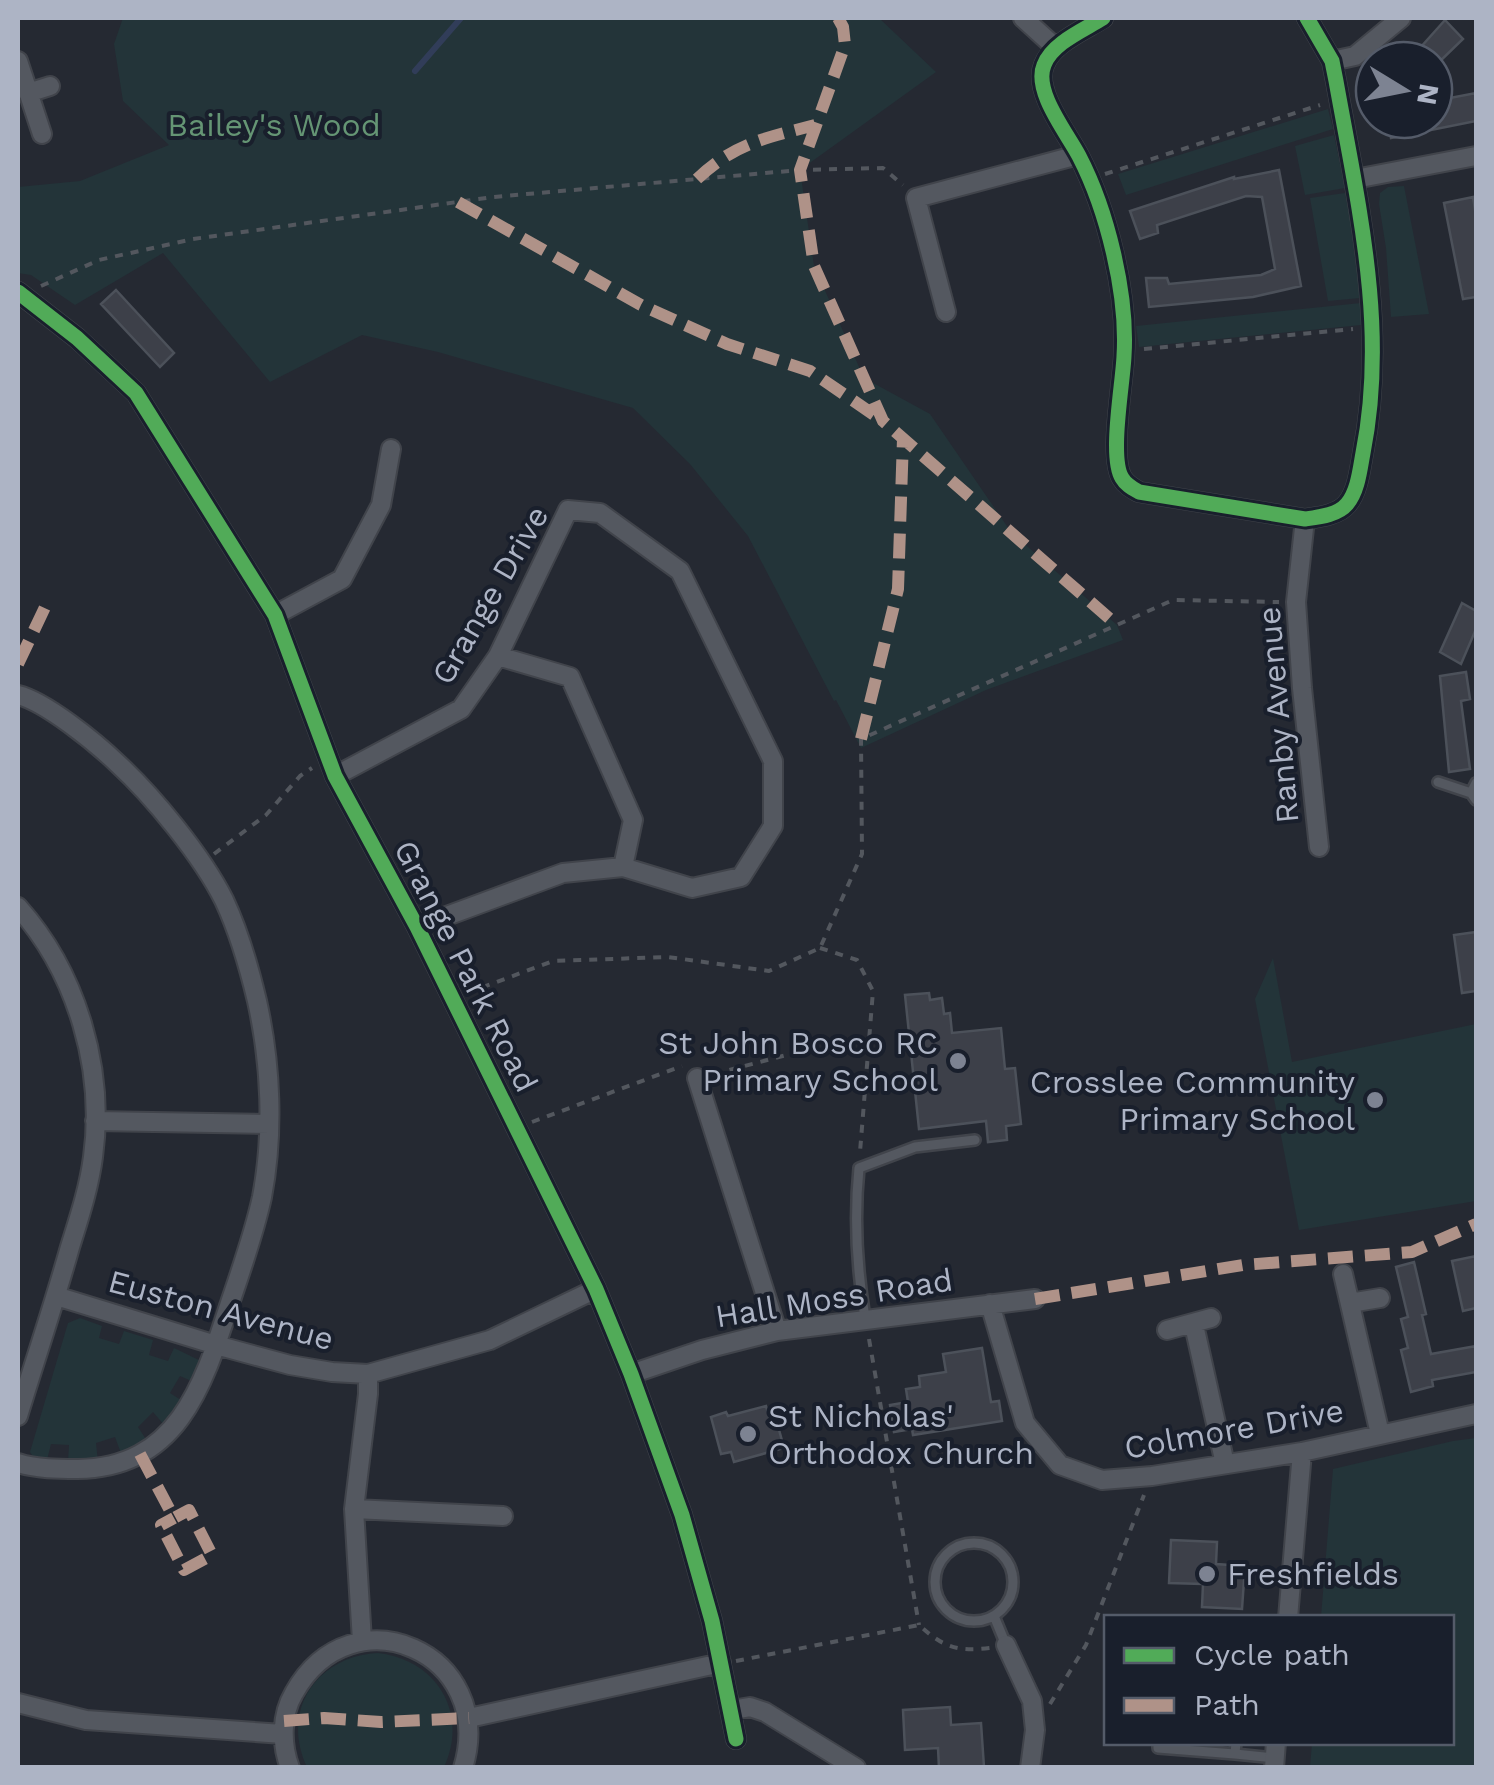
<svg xmlns="http://www.w3.org/2000/svg" width="1494" height="1785" font-family="'Work Sans',sans-serif">
	<style>
		.green { fill: #233439 }
		.lines { fill: none; stroke-linecap: round; stroke-linejoin: round }
		.stream { stroke: #313d59; stroke-width: 6 }
		.building { fill: #3d4049; stroke: #4c515a; stroke-width: 2.5 }
		.service-casing { stroke: #41444b; stroke-width: 14 }
		.minor-casing { stroke: #41444b; stroke-width: 22 }
		.path { stroke: #53575e; stroke-width: 4; stroke-dasharray: 8 8; stroke-linecap: butt }
		.service { stroke: #545860; stroke-width: 9 }
		.minor { stroke: #545860; stroke-width: 18 }
		.quiet { stroke: #af9288; stroke-width: 12; stroke-dasharray: 25 12; stroke-linecap: butt }
		.cycleway-casing { stroke: #191f2c; stroke-width: 21 }
		.cycleway { stroke: #51ab58; stroke-width: 15 }
		.poi-dot { fill: #7d8392; stroke: #191f2c; stroke-width: 4 }
		.labels { text-anchor: middle; stroke-width: 8; stroke-linejoin: round; paint-order: stroke }
		.park-label { font-size: 32px; fill: #659574; stroke: #191f2c }
		.street-label { font-size: 32px; fill: #adb4c5; stroke: #191f2c }
		.poi-label { font-size: 32px; fill: #adb4c5; stroke: #191f2c; text-anchor: end }
	</style>
	<rect width="100%" height="100%" fill="#252932"/>
	<path class="green" d="M123 18H879L936 72 800 170 814 266 864 378 930 414 1011 532 1117 625 1123 640 986 690 861 748 836 700 834 701 748 536 690 464 633 408 438 352 362 335 270 382 163 253 75 305 31 275 18 273V187L80 181 169 145 123 101 114 44Z
		M1328 109 1333 129 1126 195 1118 174Z
		M1334 135 1345 188 1305 195 1295 146Z
		M1404 186 1429 314 1391 317 1386 248 1379 204 1380 193 1388 187Z
		M1345 193 1356 246 1360 298 1328 301 1310 198Z
		M1361 303V325L1139 347 1136 326Z
		M1273 958 1292 1062 1476 1024V1201L1299 1230 1255 999Z
		M80 1318 102 1326 99 1338 119 1344 124 1331 153 1340 149 1355 168 1361 174 1348 201 1361 196 1383 180 1376 170 1393 187 1404 165 1426 153 1412 138 1427 147 1441 122 1456 115 1437 96 1443 98 1462H68L69 1445 51 1444 47 1460 34 1458 30 1452 68 1323Z
		M1476 1438V1767H1310L1312 1743 1452 1742V1618L1321 1617 1333 1469 1453 1441Z
		M378 1653C437 1660 469 1713 444 1767H307C280 1710 317 1656 378 1653Z"/>
	<g class="lines">
		<path class="stream" d="M415 71 461 18"/>
	</g>
	<path class="building" d="M1445 20 1463 39 1436 65 1434 60H1431L1420 48Z
		M1476 93V121L1391 138 1388 120H1434V101Z
		M1279 170 1301 286 1253 297 1149 307 1146 278H1167L1169 284 1261 275 1275 269 1262 197 1246 196 1157 225 1158 233 1140 239 1130 211 1234 177V179Z
		M1473 197 1476 216V297L1463 299 1444 203Z
		M116 290 174 353 160 367 101 304Z
		M1462 603 1476 611V629L1461 664 1440 652Z
		M1466 672 1470 699 1461 701 1470 769 1449 772 1440 676Z
		M1476 932V991L1462 993 1454 935Z
		M929 993 930 1000 942 998 944 1014 950 1013 952 1033 1001 1028 1005 1069 1015 1068 1021 1124 1006 1126 1007 1140 988 1142 986 1121 919 1129 905 995Z
		M1476 1256V1308L1463 1311 1452 1261Z
		M1414 1262 1426 1314 1422 1315 1431 1354 1476 1346V1372L1432 1380 1433 1386 1411 1392 1401 1350 1408 1348 1401 1319 1408 1317 1396 1267Z
		M982 1348 991 1402 999 1401 1002 1421 913 1435 912 1429 894 1432 890 1405 908 1402 906 1389 920 1387 919 1376 946 1372 943 1354Z
		M766 1406 770 1420 776 1419 784 1448 734 1462 731 1452 721 1454 711 1417 726 1412 728 1416Z
		M1171 1540 1217 1542 1216 1564 1245 1566 1242 1609 1202 1607 1203 1584 1169 1583Z
		M950 1707 951 1725 981 1723 984 1767 939 1768 938 1748 905 1750 903 1710Z"/>
	<g class="lines">
		<defs>
			<path id="service" d="M1438 782 1471 793
				M1476 783 1471 793 1476 800
				M865 1318C857 1269 854 1218 859 1168L915 1147 975 1140
				M935 1582a39 39 0 1 1 78 0a39 39 0 1 1-78 0Z
				M994 1616 1006 1645
				M1158 1742V1748L1235 1754 1236 1742
				M1235 1754 1275 1758"/>
			<path id="minor" d="M1023 18 1056 48
				M1103 18C1084 30 1052 43 1044 65 1033 91 1067 133 1079 156 1107 210 1128 294 1124 356 1123 383 1109 457 1122 478 1126 485 1132 488 1139 492L1305 519C1319 517 1338 515 1347 504 1358 491 1360 469 1363 453 1388 328 1358 204 1336 81L1332 61 1307 18
				M18 61 42 134
				M1332 61 1355 56 1401 18
				M28 93 50 86
				M1355 179 1476 156
				M18 292 77 338 136 393 275 615 335 776 417 927 596 1289 631 1374 682 1515 712 1621 736 1739
				M946 312 916 198 1078 155
				M1305 519 1296 602 1302 688 1319 847
				M275 615 342 579 381 505 391 449
				M498 656 570 677 633 820 623 867
				M18 695C46 702 95 742 117 763 153 796 202 856 224 900 239 932 249 967 257 1001 271 1064 274 1133 262 1197 254 1234 241 1270 229 1306 203 1386 177 1468 78 1469 58 1469 37 1469 18 1463
				M335 776 461 709 498 656 568 510 600 513 680 571 773 761V826L741 877 692 888 623 867 563 873 417 927
				M18 907C77 973 105 1069 93 1157 89 1188 79 1218 70 1247 54 1304 35 1360 18 1416
				M697 1078 777 1331
				M95 1121 269 1124
				M1343 1274 1380 1434
				M56 1296 216 1345 290 1365 332 1372 368 1374 490 1340 596 1289
				M1350 1303 1380 1298
				M990 1304 1025 1423 1060 1465 1102 1480 1152 1476 1302 1452 1476 1414
				M1194 1325 1225 1464
				M1167 1330 1211 1318
				M631 1374 702 1350 777 1331 1035 1299
				M354 1509 503 1516
				M1288 1618 1302 1452
				M362 1641 354 1509 368 1394V1374
				M1006 1645 1032 1701 1035 1730 1030 1768
				M18 1703 86 1720 283 1734
				M732 1710 750 1707 765 1712 856 1768
				M469 1718 721 1663
				M290 1768C281 1744 281 1715 294 1693 352 1589 498 1653 463 1768
				M1274 1768 1276 1742"/>
		</defs>
		<use href="#service" class="service-casing"/>
		<use href="#minor" class="minor-casing"/>
		<path class="path" d="M1105 174 1320 105
			M41 286 99 260 193 239 493 197 800 170 883 168 903 185
			M1144 349 1353 329
			M214 854 266 815 300 776 312 768
			M820 948 857 960 873 991 860 1152
			M467 993 553 961 668 957 769 971 820 948 862 854 861 739 1173 600 1279 602
			M714 1074 794 1053
			M532 1122 682 1066
			M869 1339 919 1625
			M736 1661 919 1625C943 1647 957 1652 990 1648
			M1050 1704 1086 1645 1144 1495"/>
		<use href="#service" class="service"/>
		<use href="#minor" class="minor"/>
		<path class="quiet" d="M838 18 843 27 845 45 800 170 814 266 883 421 1117 625
			M697 179C735 143 766 138 815 125
			M458 202 641 305 727 344 810 371 883 421
			M18 664 47 603
			M861 739 898 589 903 439
			M1035 1299 1243 1265 1412 1252 1476 1224
			M140 1454 174 1518 189 1510 212 1555 184 1570 161 1525 174 1518
			M284 1721 324 1718 381 1722 469 1718"/>
		<defs>
			<path id="cycleway" d="M1103 18C1084 30 1052 43 1044 65 1033 91 1067 133 1079 156 1107 210 1128 294 1124 356 1123 383 1109 457 1122 478 1126 485 1132 488 1139 492L1305 519C1319 517 1338 515 1347 504 1358 491 1360 469 1363 453 1388 328 1358 204 1336 81L1332 61 1307 18
				M18 292 77 338 136 393 275 615 335 776 417 927 596 1289 631 1374 682 1515 712 1621 736 1739"/>
		</defs>
		<use href="#cycleway" class="cycleway-casing"/>
		<use href="#cycleway" class="cycleway"/>
	</g>
	<g class="poi-dot">
		<circle cx="958" cy="1061" r="10"/>
		<circle cx="1375" cy="1100" r="10"/>
		<circle cx="748" cy="1434" r="10"/>
		<circle cx="1207" cy="1574" r="10"/>
	</g>
	<g class="labels">
		<g class="park-label">
			<text x="274" y="136">Bailey's Wood</text>
		</g>
		<g class="street-label">
			<text transform="translate(490 595) rotate(-60)" y="11">Grange Drive</text>
			<text transform="translate(1278 715) rotate(-95)" y="11">Ranby Avenue</text>
			<text transform="translate(466 966) rotate(63)" y="11">Grange Park Road</text>
			<text transform="translate(834 1298) rotate(-9)" y="11">Hall Moss Road</text>
			<text transform="translate(221 1310) rotate(15)" y="11">Euston Avenue</text>
			<text transform="translate(1234 1429) rotate(-10)" y="11">Colmore Drive</text>
		</g>
		<g class="poi-label">
			<text x="938" y="1054">St John Bosco RC<tspan x="938" dy="37">Primary School</tspan></text>
			<text x="1355" y="1093">Crosslee Community<tspan x="1355" dy="37">Primary School</tspan></text>
			<text x="768" y="1427" text-anchor="start">St Nicholas'<tspan x="768" dy="37">Orthodox Church</tspan></text>
			<text x="1227" y="1585" text-anchor="start">Freshfields</text>
		</g>
	</g>
	<rect width="1494" height="1785" fill="none" stroke="#adb4c5" stroke-width="40"/>
	<rect x="1104" y="1615" width="350" height="130" fill="#191f2c" stroke="#545b69" stroke-width="2.5"/>
	<rect x="1124" y="1648" width="50" height="15" fill="#51ab58" stroke="#545b69" stroke-width="2.5"/>
	<text x="1194" y="1665" font-size="30" fill="#adb4c5">Cycle path</text>
	<rect x="1124" y="1698" width="50" height="15" fill="#af9288" stroke="#545b69" stroke-width="2.5"/>
	<text x="1194" y="1715" font-size="30" fill="#adb4c5">Path</text>
	<g transform="translate(1404 90) rotate(100)"><circle r="48" fill="#191f2c" stroke="#545b69" stroke-width="2.5"/>
	<path d="M0-8L18 38L0 25L-18 38Z" fill="#7d8392"/>
	<text y="-15" font-size="28" font-weight="bold" text-anchor="middle" fill="#adb4c5">N</text>
	</g>
</svg>
